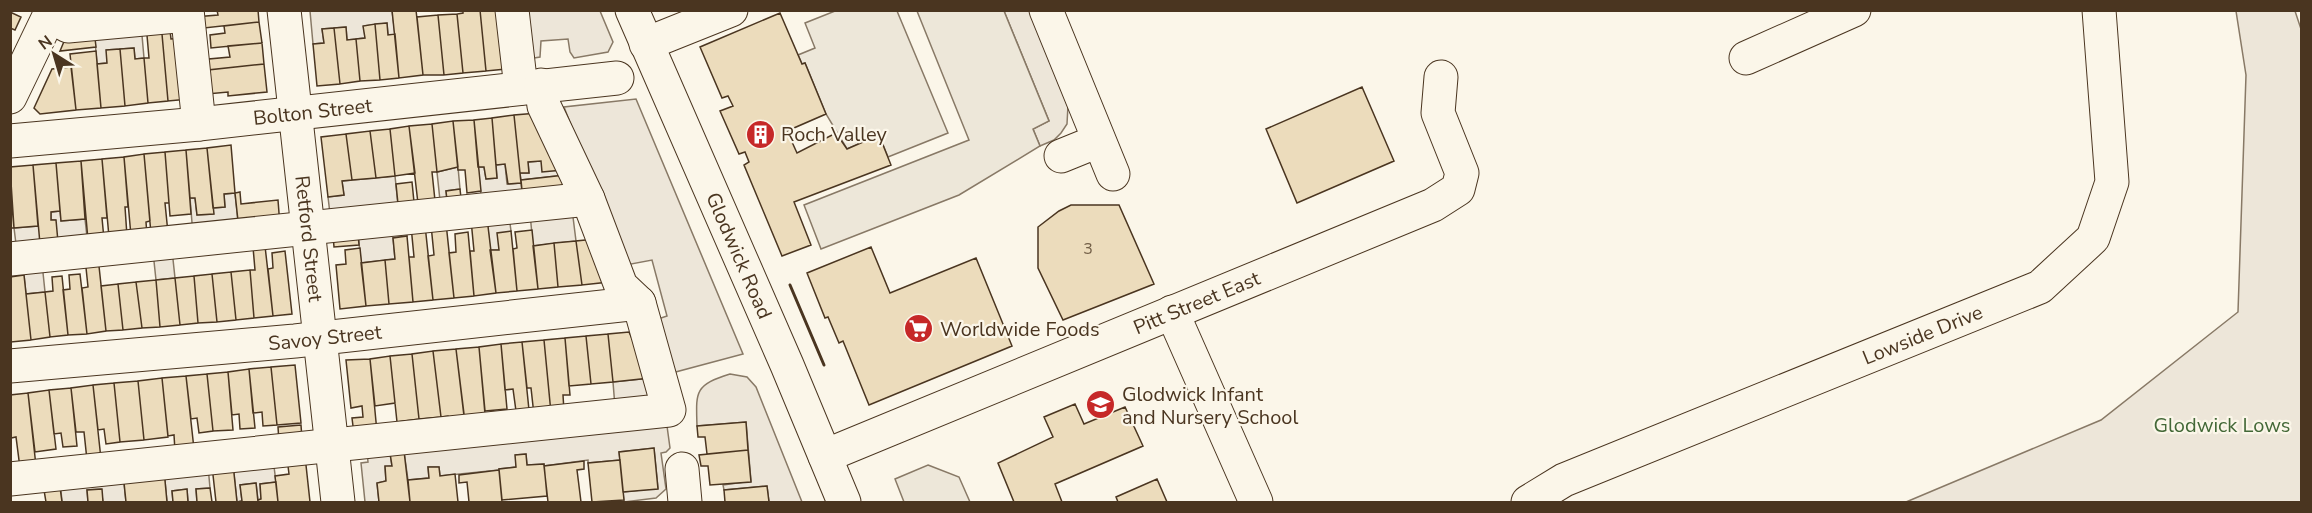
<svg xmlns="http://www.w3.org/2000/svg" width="2312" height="513" font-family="'Nunito Sans',sans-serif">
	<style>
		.green { fill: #ede6d9; stroke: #887966; stroke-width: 1.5 }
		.parking { fill: #ede7d9; stroke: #887966; stroke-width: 1.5 }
		.building { fill: #ecdcbc; stroke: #4a3520; stroke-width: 1.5 }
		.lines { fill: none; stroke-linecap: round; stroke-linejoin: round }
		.minor-casing { stroke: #4a3520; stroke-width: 35 }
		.major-casing { stroke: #4a3520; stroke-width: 35 }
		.minor { stroke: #fbf6e9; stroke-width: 33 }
		.major { stroke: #fbf6e9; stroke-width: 33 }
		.wall { stroke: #4a3520; stroke-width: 3 }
		.labels { text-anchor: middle; stroke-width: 4.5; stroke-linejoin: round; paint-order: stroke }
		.number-label { font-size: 16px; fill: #725f47 }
		.street-label { font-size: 20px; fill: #4a3520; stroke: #fbf6e9 }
		.poi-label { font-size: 20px; fill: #4a3520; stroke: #fbf6e9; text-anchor: start }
		.park-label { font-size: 20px; fill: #436837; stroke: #fbf6e9 }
	</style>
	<rect width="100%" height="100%" fill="#fbf6e9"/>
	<path class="green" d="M310 11H392L395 34 388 35 387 23 364 26 365 38 347 40 346 27 322 29 324 43 313 44Z
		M521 11H600L613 42 608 52 574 58 570 52 568 39 541 41 540 57 528 59Z
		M1004 11H1030L1068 105 1067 124 1061 133 1054 140 1040 146 1033 129 1049 121Z
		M2236 11H2295L2301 29V502H1906L2101 420 2238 312 2246 75Z
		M141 24 144 58 135 59 134 48 107 50V63L97 64 94 29Z
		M636 99 743 354 668 374 655 320 667 316 652 260 626 265 564 107Z
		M541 161 563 170 565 175 521 180 520 173H529L528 162Z
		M505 164 507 184 521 183 523 201 482 205 478 167H484L486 179 497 178 496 165Z
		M458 167 460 189 446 191 448 209 441 210 437 172Z
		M395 176 399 214 331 222 328 197 344 195 342 181Z
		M235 193 239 230 193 235 190 198H195L197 215 213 214V208L225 207 224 194Z
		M572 209 576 241 533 246 530 213Z
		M60 211 61 221 85 219 88 246 17 252 14 228 38 226 56 220H51V212Z
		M509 216 511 231 499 250H490L487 218Z
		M406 227 407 236 393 238 395 259 361 263 358 233Z
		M172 250 175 278 156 280 153 252Z
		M42 263 45 292 26 294 23 265Z
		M730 374 747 377 756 387 802 502H769L767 486 724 490 723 485 751 481 746 422 697 426C696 392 694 385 730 374Z
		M650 378 658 393 615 407 613 382Z
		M667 426 670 448 666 452 661 453 666 489 656 498 624 502 623 492 658 488 654 448 619 452 620 460 588 463V460L544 466V464L527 465 526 454 516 455V467L499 469V470L440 476 439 467H428L429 478 408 480 404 452 390 454 392 466 385 467 386 481 377 483 379 502H365L361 463 368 462 367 451Z
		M273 459 276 482 260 484 261 499 258 500 256 483 240 485 242 501 237 502 233 464Z
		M208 466 210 488 196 489 197 502H188L187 489 172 491 173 502H167L164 470Z
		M123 473 126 502H103L101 489 87 490 88 502H62L60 480Z"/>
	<path class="parking" d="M835 11H897L948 133 888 157 879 135 847 149 826 114 805 63 802 64 798 55 815 48 805 23Z
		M917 11H1004L1049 121 1033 129 1040 146 959 195 821 249 804 205 969 140Z
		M928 465 959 477 970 502H904L895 479Z"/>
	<path class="building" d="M217 10H258L259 22 195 29 194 17 218 15Z
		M392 10H416L423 75 399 78Z
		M463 10H480L486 71 463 73 457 14 463 13Z
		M480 10H501L506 69 486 71Z
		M10 12 21 17 15 30 10 28Z
		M780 13 802 64 805 63 826 114 787 131 797 153 836 133 847 149 879 135 891 165 794 202 811 245 782 256 744 165 749 162 745 152 739 154 720 111 733 106 728 96 722 98 700 47Z
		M457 14 463 73 444 75 438 15Z
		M438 15 444 75H423L417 17Z
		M169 22 171 39 184 38 189 99 168 101 161 23Z
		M259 22 262 43 211 48 210 35 225 33 224 26Z
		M161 23 168 101 148 103 144 58H149L146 24Z
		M387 23 388 35 395 34 399 78 380 80 375 24Z
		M375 24 380 80 360 81 356 39 365 38 363 26Z
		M346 27 347 40 356 39 360 81 340 84 334 28Z
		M334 28 340 84 317 86 313 44 324 43 322 29Z
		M94 29 96 47 60 51 68 32Z
		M262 43 264 64 199 71 198 60 230 57 228 46Z
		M134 48 135 59 144 58 148 103 125 106 120 49Z
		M120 49 125 106 101 108 97 64 107 63 106 50Z
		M96 51 101 108 76 110 70 54Z
		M264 64 267 92 228 96V92L207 94 199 71Z
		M71 67 76 110 40 114 34 108 52 69Z
		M1362 87 1394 161 1297 203 1266 129Z
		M538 113 563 170 542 172 541 161 528 162 529 173H520L514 115Z
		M514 115 521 183 508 184 505 164 496 165 492 118Z
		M492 118 497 178 486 179 484 167H478L474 120Z
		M474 120 481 191 467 193 465 170H458L453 121Z
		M453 121 458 167 437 172 432 124Z
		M432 124 437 172H432L436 210 419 212 409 126Z
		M409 126 415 173 395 176 390 129Z
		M390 129 395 176 376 178 370 131Z
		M370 131 376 178 352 180 346 134Z
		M346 134 352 180 342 181 344 195 328 197 321 137Z
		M231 145 235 193 224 194 225 207 213 208 207 148Z
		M207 148 214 214 197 215 195 198H190L186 150Z
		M186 150 191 214 170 216 165 152Z
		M165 152 169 203H165L168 233 151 234 144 154Z
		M144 154 150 221 146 222 147 235 131 236 124 157Z
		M124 157 128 207H125L127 236 109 237 102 159Z
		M102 159 107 218H102L104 239 88 240 81 161Z
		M81 161 85 219 61 221 56 163Z
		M56 163 60 211 51 212V220H56L58 242 40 244 33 165Z
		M33 165 38 226 14 228 10 167Z
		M565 175 575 195 523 201 521 180Z
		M412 182 415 212 399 214 396 184Z
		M10 185 14 228H10Z
		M460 189 462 207 448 209 446 191Z
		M240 192 241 204 278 200 280 226 239 230 235 193Z
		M1071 205H1119L1154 284 1063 320 1038 268V227L1059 211Z
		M487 218 496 293 474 296 470 251H474L471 220Z
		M446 223 454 298 433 300 428 256 434 255 431 225Z
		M425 225 433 300 413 302 409 257H414L411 226Z
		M532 230 538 289 517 291 513 249 517 248 515 232Z
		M511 231 517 291 496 293 490 250H499L497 233Z
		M468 232 474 296 454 298 449 253 456 252 455 234Z
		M358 233 359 245 334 247 333 235Z
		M407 236 413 302 389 304 385 260 395 259 393 238Z
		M595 239 609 282 582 285 576 241Z
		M576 241 582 285 558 287 554 243Z
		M554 243 558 287 538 289 533 246Z
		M265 246 273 316 254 318 250 270H255L253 247Z
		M871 247 890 293 976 258 1012 346 869 405 843 341 839 343 828 317 825 318 807 273Z
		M360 248 366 306 340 309 336 265 346 264 345 250Z
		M285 251 292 314 273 316 268 269 273 268 272 253Z
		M98 257 106 331 87 334 82 288 88 287 85 258Z
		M385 260 389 304 366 306 361 263Z
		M250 270 254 318 236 320 231 272Z
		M231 272 236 320 217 322 212 274Z
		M80 274 87 334 68 335 63 290 70 289 69 275Z
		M212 274 217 322 198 323 194 276Z
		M24 275 31 340 11 342 10 277Z
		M62 276 68 335 50 337 45 292 53 291 52 277Z
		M194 276 198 323 180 325 175 278Z
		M175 278 180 325 160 327 156 280Z
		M156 280 160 327 142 328 136 282Z
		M136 282 142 328 123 330 118 284Z
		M118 284 123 330 106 331 101 286Z
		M45 292 50 337 31 340 26 294Z
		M629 332 650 378 613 382 608 334Z
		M608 334 613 382 591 384 586 336Z
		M586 336 591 384 569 386 565 338Z
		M565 338 570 395H563L564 411 551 413 544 340Z
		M544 340 551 413 534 415 531 388H527L522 342Z
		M522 342 529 410 516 411 513 389 505 390 501 344Z
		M501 344 507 409 485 411 479 347Z
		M479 347 485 414 464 416 456 349Z
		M456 349 465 422 449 424 448 416 441 417 433 351Z
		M433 351 441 417 419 419 412 354Z
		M412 354 419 419 397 422 390 356Z
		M390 356 395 403 375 406 370 359Z
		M370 359 377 432 354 434 352 418 363 417 362 406 351 408 346 360Z
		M295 365 301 423 277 425 271 367Z
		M271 367 277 425 263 426 262 412 253 413 249 369Z
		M249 369 255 428 240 429 239 414 232 415 228 372Z
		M228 372 233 430 213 431 207 374Z
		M207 374 213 431 199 433 197 418 191 419 186 376Z
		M186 376 194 449 175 451 174 435 168 436 162 378Z
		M162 378 168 437 144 440 138 381Z
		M138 381 144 440 120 442 114 383Z
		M114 383 120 442 106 444 104 429 98 430 93 385Z
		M93 385 101 459 87 460 84 432H76L71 388Z
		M71 388 77 446 63 447 61 433 54 434 49 390Z
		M49 390 56 449 35 452 28 393Z
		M28 393 36 466 20 468 16 437 11 438 10 395Z
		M1075 404 1084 424 1125 407 1143 446 1055 484 1062 502H1014L998 463 1053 437 1044 417Z
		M746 422 748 450 707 454 705 437H698L697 426Z
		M301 425 302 439 279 442 278 427Z
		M654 448 658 489 623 492 619 452Z
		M748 450 751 482 710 485 708 466H701L699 455Z
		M404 451 410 502H379L377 483 386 481 385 466H392L390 453Z
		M526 454 527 465 544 464 547 496 502 500 499 469 516 467 515 455Z
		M305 456 310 502H278L275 476 289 474 287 458Z
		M620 460 624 500 592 502 588 463Z
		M584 461V469L577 470 581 502H548L544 466Z
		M233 464 237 502H213H216L212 466Z
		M428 467H439L440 476 455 474 458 502H410L408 480 429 478Z
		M164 470 167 502H126L123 473Z
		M499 470 502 502H469L467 482 459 483V475Z
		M1157 479 1167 502H1118L1116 497Z
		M59 480 62 502H46L44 490Z
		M276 482 278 502H258V500L261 499 260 484Z
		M256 483 258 502H237L242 501 240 485Z
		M767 486 769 502H725L724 490Z
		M210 488 212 502H197L196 489Z
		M102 489 103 502H88L87 490Z
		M187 489 188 502H173L172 491Z"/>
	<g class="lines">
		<defs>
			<g id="minor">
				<path d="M187 10 199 124"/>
				<path id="s1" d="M284 10 338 502"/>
				<path d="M512 10 521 88"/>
				<path d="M1046 10 1113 174"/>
				<path d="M49 16 68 26 187 15"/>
				<path d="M646 44 731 10"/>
				<path d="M1746 58 1854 10"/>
				<path d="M10 97 52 10"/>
				<path id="s2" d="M10 141 199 124 617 78"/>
				<path d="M1061 156 1098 141"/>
				<path d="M10 259 588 199"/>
				<path d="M1172 312 1256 502"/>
				<path id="s3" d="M10 366 295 341 639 303"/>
				<path id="s4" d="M825 456 1433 205 1458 189 1462 173 1438 113 1441 77"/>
				<path d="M682 469 685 502"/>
				<path d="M10 479 669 410 639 303 621 286 588 199 544 106 541 85"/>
				<path id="s5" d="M1528 502 1564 480 2040 287 2093 238 2112 182 2099 10"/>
			</g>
			<g id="major">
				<path id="s6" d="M632 10 787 365 844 502"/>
			</g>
		</defs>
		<use href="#minor" class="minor-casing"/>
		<use href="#major" class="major-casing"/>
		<use href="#minor" class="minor"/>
		<use href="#major" class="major"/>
		<path class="wall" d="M790 285 824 365"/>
	</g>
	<defs>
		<symbol id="building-disc" viewBox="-11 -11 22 22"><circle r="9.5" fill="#c62828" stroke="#fbf6e9"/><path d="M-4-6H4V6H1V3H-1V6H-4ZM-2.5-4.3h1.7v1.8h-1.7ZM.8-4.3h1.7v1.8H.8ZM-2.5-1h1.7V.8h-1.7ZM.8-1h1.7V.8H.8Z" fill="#fff"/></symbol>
		<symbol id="supermarket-disc" viewBox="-11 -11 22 22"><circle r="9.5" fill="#c62828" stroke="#fbf6e9"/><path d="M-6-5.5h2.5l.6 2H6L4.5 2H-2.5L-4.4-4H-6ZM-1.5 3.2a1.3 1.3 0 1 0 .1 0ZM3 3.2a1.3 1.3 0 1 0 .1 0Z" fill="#fff"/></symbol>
		<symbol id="school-disc" viewBox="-11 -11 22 22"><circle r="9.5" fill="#c62828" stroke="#fbf6e9"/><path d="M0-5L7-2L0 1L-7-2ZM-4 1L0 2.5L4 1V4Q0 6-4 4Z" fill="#fff"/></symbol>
	</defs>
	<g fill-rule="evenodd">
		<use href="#building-disc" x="744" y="118" width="33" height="33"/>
		<use href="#supermarket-disc" x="902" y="312" width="33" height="33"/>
		<use href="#school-disc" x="1084" y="388" width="33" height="33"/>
	</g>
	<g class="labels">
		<g class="number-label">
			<text x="1088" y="254">3</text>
		</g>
		<g class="street-label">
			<text dy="7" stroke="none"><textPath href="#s2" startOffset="304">Bolton Street</textPath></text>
			<text dy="7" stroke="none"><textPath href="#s1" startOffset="230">Retford Street</textPath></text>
			<text dy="7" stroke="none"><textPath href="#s6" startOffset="268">Glodwick Road</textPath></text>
			<text dy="7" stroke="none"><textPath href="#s4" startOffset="402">Pitt Street East</textPath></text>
			<text dy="7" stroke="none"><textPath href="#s5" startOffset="429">Lowside Drive</textPath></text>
			<text dy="7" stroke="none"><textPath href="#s3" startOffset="316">Savoy Street</textPath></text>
		</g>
		<g class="poi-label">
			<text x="781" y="141">Roch Valley</text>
			<text x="940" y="336">Worldwide Foods</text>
			<text x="1122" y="401">Glodwick Infant<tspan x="1122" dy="23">and Nursery School</tspan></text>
		</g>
		<g class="park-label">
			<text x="2222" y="432">Glodwick Lows</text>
		</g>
	</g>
	<rect width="2312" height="513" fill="none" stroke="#4a3520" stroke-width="24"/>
	<g transform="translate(54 54) rotate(323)" stroke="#fbf6e9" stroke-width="4.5" paint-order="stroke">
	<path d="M0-4.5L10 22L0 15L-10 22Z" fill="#4a3520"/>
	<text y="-9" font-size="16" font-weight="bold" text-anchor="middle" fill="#4a3520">N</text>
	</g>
</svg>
